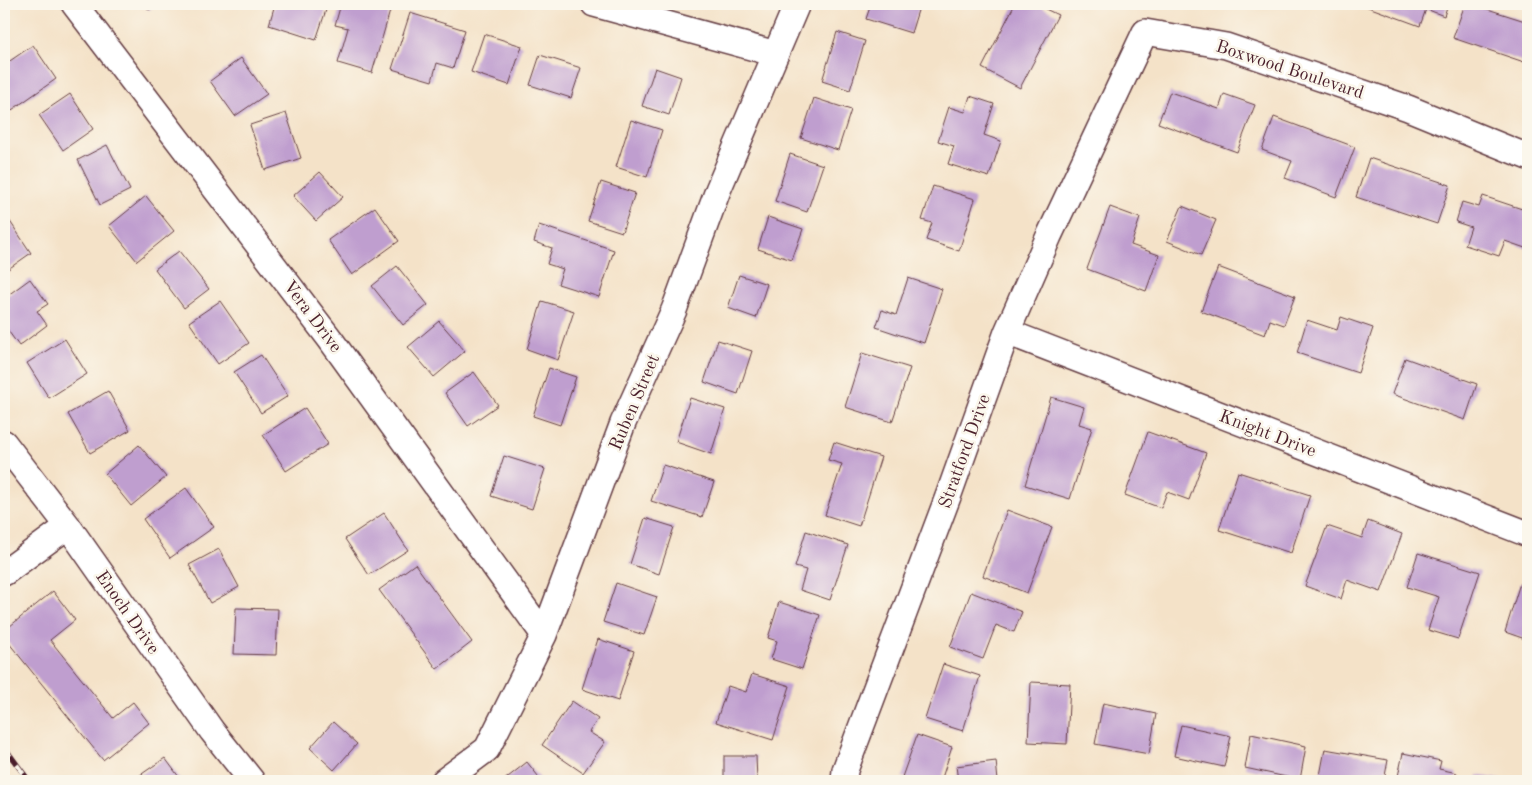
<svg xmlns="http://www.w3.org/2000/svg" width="1532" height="785" font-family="'Old Standard TT',serif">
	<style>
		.building { fill: #bf9ecf }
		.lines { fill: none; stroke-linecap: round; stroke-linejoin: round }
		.street-casing { stroke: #643c43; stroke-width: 28 }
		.street { stroke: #fff; stroke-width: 25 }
		.rail-casing { stroke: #4a1f2b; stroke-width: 5.5 }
		.rail { stroke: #fbf7ec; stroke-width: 4; stroke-dasharray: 11; stroke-linecap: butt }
		.labels { text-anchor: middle; stroke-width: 5; stroke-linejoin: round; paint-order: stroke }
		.street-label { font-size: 18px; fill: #4a1f2b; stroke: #fbf7ec }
	</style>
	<rect width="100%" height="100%" fill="#fbf7ec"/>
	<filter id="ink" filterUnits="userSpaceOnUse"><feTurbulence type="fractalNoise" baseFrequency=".02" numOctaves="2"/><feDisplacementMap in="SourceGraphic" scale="10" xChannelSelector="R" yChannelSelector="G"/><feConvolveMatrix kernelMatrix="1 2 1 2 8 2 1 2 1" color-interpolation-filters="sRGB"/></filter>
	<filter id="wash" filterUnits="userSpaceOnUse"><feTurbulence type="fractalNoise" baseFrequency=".0096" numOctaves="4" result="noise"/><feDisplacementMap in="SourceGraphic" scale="20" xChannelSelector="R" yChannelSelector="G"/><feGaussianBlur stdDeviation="1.12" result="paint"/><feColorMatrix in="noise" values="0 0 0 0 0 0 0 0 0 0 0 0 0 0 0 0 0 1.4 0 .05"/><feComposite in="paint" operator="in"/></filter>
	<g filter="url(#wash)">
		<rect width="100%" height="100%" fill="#f4e2c8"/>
		<g id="blocks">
			<path class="building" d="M144 4H157L149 10Z
				M275 4H328L316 40 269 25Z
				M341 4H392L372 73 338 63 348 28 335 25Z
				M871 4H920L911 33 866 19Z
				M1015 4H1035L1058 15 1020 88 982 68Z
				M1360 4H1448L1444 16 1426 9 1420 26Z
				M1465 4H1472L1528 22V50L1524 62 1453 38Z
				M410 13 465 30 453 68 437 63 432 81 392 69Z
				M837 32 865 41 850 90 822 81Z
				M484 34 522 46 509 85 471 72Z
				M33 45 56 79 9 112 4 103V65Z
				M540 55 581 68 571 98 530 85Z
				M241 58 267 94 235 116 210 81Z
				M655 68 681 77 669 115 642 106Z
				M1170 92 1219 109 1224 94 1255 105 1237 152 1158 123Z
				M70 94 93 129 63 150 39 115Z
				M970 96 994 104 984 135 1001 141 989 177 948 164 954 146 938 141 949 107 965 112Z
				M814 98 851 110 838 150 801 138Z
				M286 113 301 158 265 170 250 125Z
				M1274 117 1355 147 1336 197 1285 178 1292 161 1262 150Z
				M631 120 662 130 647 177 616 167Z
				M107 145 130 190 100 205 78 160Z
				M790 154 823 165 807 212 775 201Z
				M1369 158 1450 185 1437 224 1356 197Z
				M320 172 343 197 316 221 293 196Z
				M601 182 635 193 622 232 588 221Z
				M933 186 975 199 959 251 926 240 932 223 922 220Z
				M146 196 174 231 137 261 109 226Z
				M1483 196 1528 211V249L1505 241 1499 256 1465 245 1471 227 1456 222 1462 202 1479 207Z
				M1182 206 1216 220 1201 255 1167 241Z
				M375 207 399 241 352 275 328 240Z
				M1110 207 1140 218 1131 245 1159 255 1146 291 1087 269Z
				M768 217 803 229 792 260 758 249Z
				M9 220 31 253 4 272V224Z
				M539 225 614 250 599 297 558 284 563 269 547 264 552 248 534 242Z
				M179 251 209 289 184 308 155 269Z
				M397 266 428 305 403 325 372 286Z
				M1218 267 1295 296 1284 325 1270 320 1265 335 1201 311Z
				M739 275 767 284 756 318 728 308Z
				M908 278 942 289 924 343 876 327 882 310 896 315Z
				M30 279 48 304 37 311 47 325 19 346 4 325V298Z
				M220 301 249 343 218 364 189 322Z
				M542 301 574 311 558 360 527 349Z
				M1341 317 1373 328 1358 373 1297 353 1307 320 1337 330Z
				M439 321 465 351 434 377 408 347Z
				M65 339 87 374 49 398 27 363Z
				M718 340 752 351 738 394 704 382Z
				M862 353 910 368 892 422 845 407Z
				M261 355 288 396 261 413 234 372Z
				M1405 358 1477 384 1465 420 1392 394Z
				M549 368 576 377 560 425 533 416Z
				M474 372 498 405 468 426 445 393Z
				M108 391 130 430 90 453 68 414Z
				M1051 397 1084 407 1079 424 1092 428 1070 499 1025 485Z
				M690 398 725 409 711 454 676 442Z
				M305 408 328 444 286 471 263 435Z
				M1148 432 1206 453 1189 500 1167 492 1161 508 1125 495Z
				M834 442 881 457 859 526 825 515 842 464 828 460Z
				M139 445 166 477 131 506 105 474Z
				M504 456 545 469 532 509 491 496Z
				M663 465 714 482 702 517 651 501Z
				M1238 472 1310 495 1291 553 1219 530Z
				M186 488 214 527 170 558 143 519Z
				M1007 510 1052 527 1027 593 983 576Z
				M384 513 408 550 369 575 345 539Z
				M645 518 674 527 659 574 630 564Z
				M1368 521 1402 534 1381 592 1347 580 1341 599 1305 586 1327 526 1362 538Z
				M806 531 848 545 830 600 800 590 806 570 795 567Z
				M219 549 239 587 210 603 189 565Z
				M1418 553 1480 572 1458 639 1428 630 1439 597 1407 587Z
				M415 564 472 642 437 669 379 590Z
				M616 583 657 597 644 635 603 622Z
				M1520 583 1528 586V640L1505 632Z
				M53 591 75 620 50 640 113 718 133 702 149 723 103 760 4 637V631Z
				M971 592 1022 612 1014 632 996 625 983 659 950 647Z
				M779 602 820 615 802 669 771 659 777 641 768 638Z
				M236 608 278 609 276 655 234 654Z
				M598 639 634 651 618 701 582 689Z
				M943 664 980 676 963 731 925 719Z
				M752 674 790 686 773 740 716 722 728 686 746 692Z
				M1031 682 1070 684 1067 744 1028 742Z
				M572 701 598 719 589 732 605 742 583 773 542 745Z
				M1103 703 1156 714 1149 754 1095 744Z
				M333 722 357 744 334 770 310 748Z
				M1181 725 1231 736 1224 767 1174 756Z
				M1251 734 1306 746 1300 780 1245 768Z
				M917 735 952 747 941 781H915L902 777Z
				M1325 749 1388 760 1384 781H1319Z
				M1403 753 1441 761 1439 769 1457 773 1455 781H1397Z
				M724 756H756L757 781H724Z
				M165 758 182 781H138L136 778Z
				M996 761 998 781H958L956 766Z
				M527 762 542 781H503Z
				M1478 775 1504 780V781H1477Z"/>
		</g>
	</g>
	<g filter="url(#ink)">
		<use href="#blocks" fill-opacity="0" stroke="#643c43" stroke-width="1"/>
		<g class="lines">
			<defs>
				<path id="street" d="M74 4 330 339 544 635
					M594 4 776 54
					M1007 332 1528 534
					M4 443 68 526 212 731 252 781
					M4 573 68 526
					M444 781 487 749 544 635 623 423 674 310 718 190 797 4
					M844 781 845 770 949 494 1007 332 1049 236 1145 32 1226 46 1408 108 1528 157"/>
			</defs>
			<use href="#street" class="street-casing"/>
			<use href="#street" class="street"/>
			<defs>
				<path id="rail" d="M4 747 29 781"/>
			</defs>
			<use href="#rail" class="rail-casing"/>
			<use href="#rail" class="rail"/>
		</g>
	</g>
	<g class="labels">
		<g class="street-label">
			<text transform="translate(1290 69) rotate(18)" y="6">Boxwood Boulevard</text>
			<text transform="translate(313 316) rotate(53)" y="6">Vera Drive</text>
			<text transform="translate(634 402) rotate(-67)" y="6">Ruben Street</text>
			<text transform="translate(1268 433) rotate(21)" y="6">Knight Drive</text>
			<text transform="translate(964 451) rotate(-70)" y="6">Stratford Drive</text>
			<text transform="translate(128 612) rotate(55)" y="6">Enoch Drive</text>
		</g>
	</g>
	<rect width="1532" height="785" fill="none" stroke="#fbf7ec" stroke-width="20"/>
</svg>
